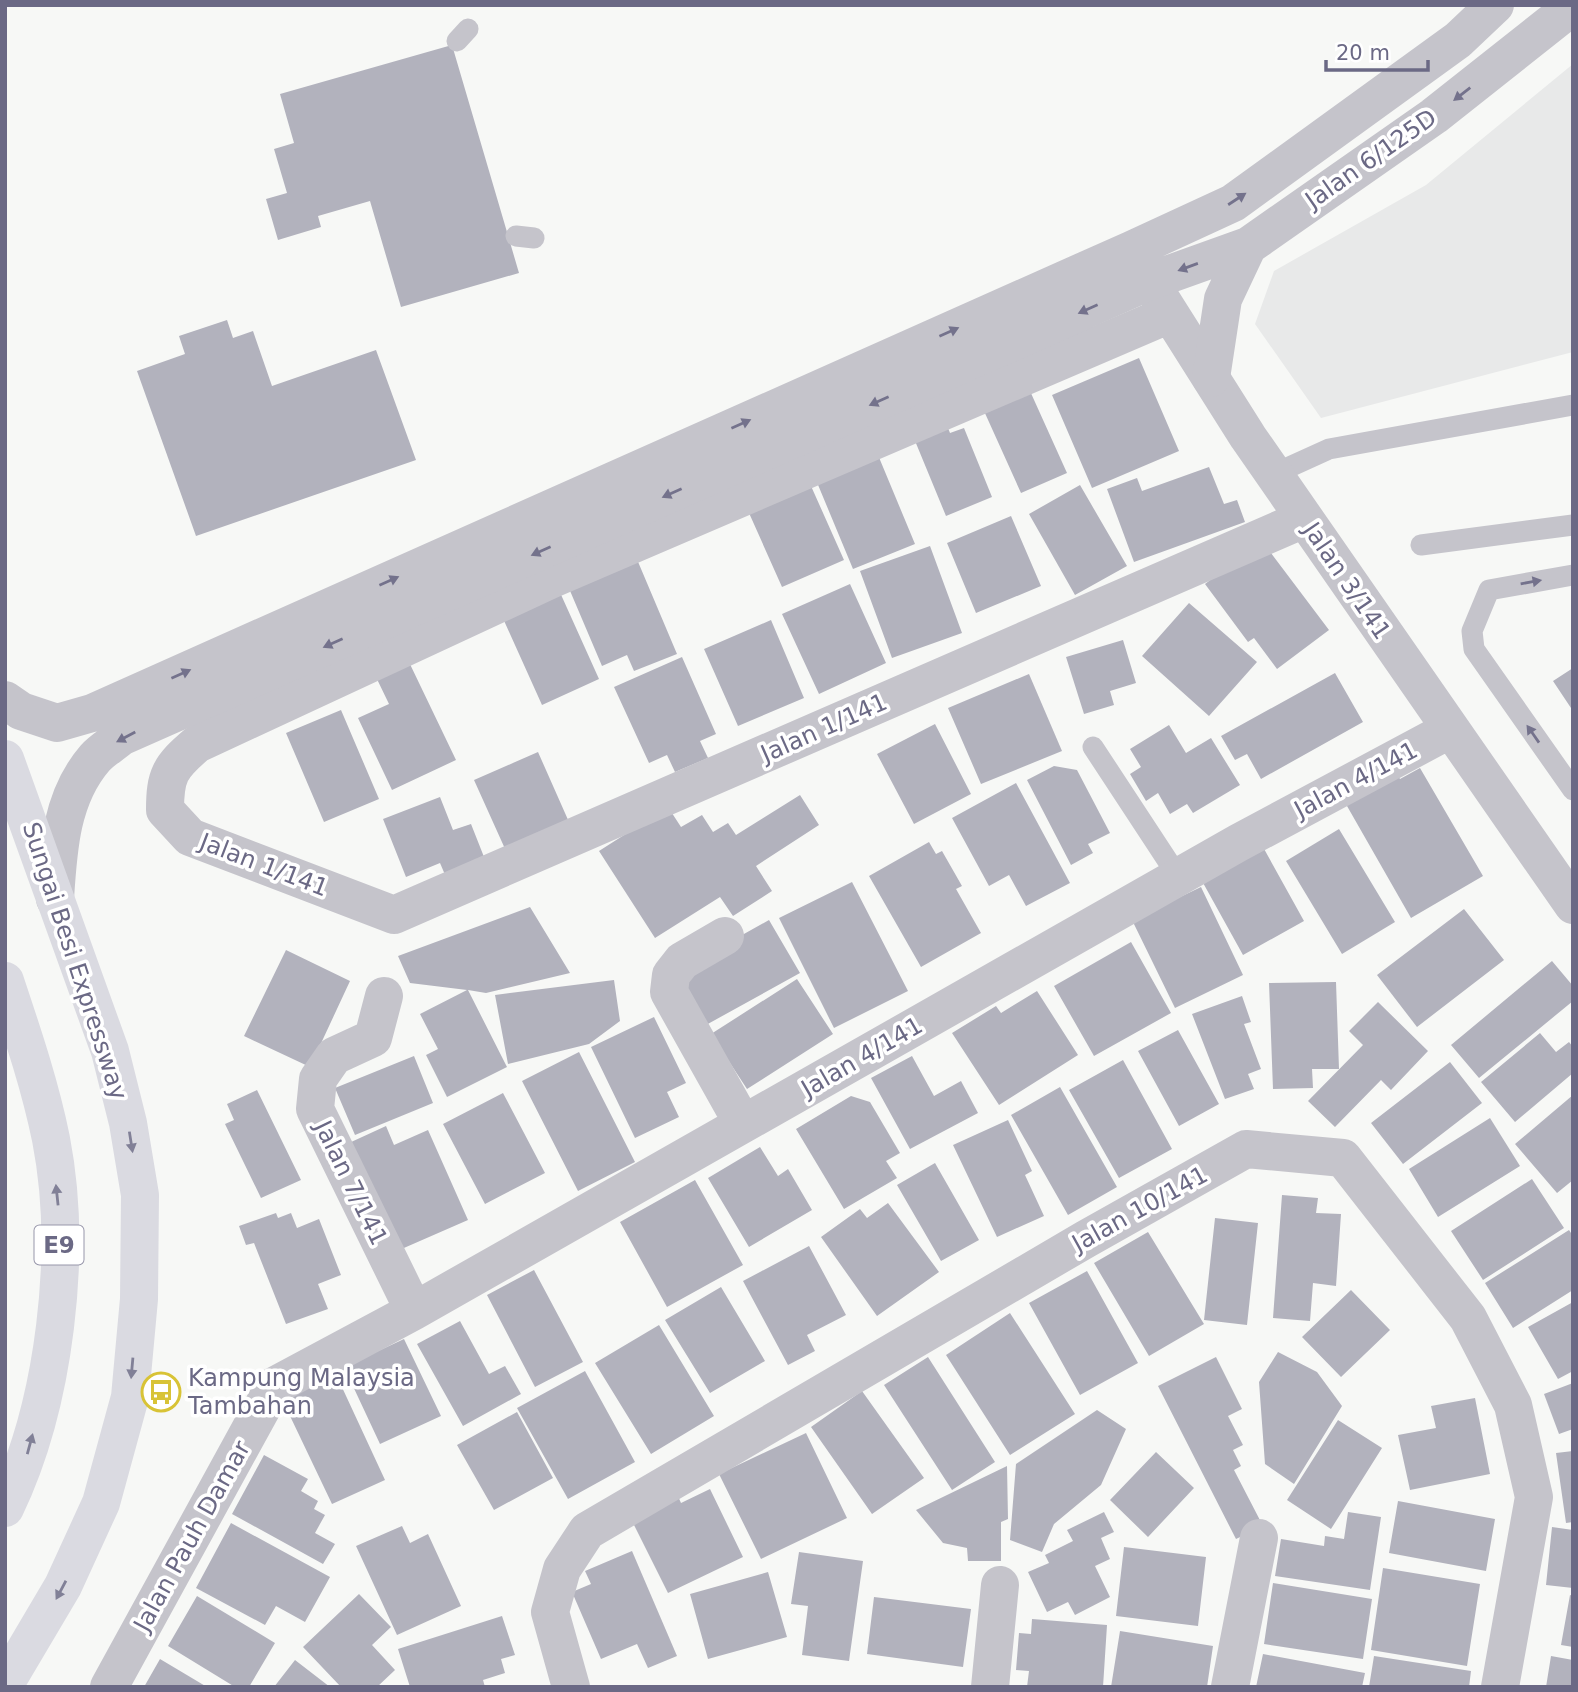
<svg xmlns="http://www.w3.org/2000/svg" width="1578" height="1692" font-family="'DejaVu Sans',sans-serif">
	<style>
		.built { fill: #e8e9e9 }
		.building { fill: #b2b2bd }
		.lines { fill: none; stroke-linecap: round; stroke-linejoin: round }
		.service { stroke: #c5c4cb; stroke-width: 21 }
		.minor { stroke: #c5c4cb; stroke-width: 38 }
		.tertiary { stroke: #c5c4cb; stroke-width: 38 }
		.motorway { stroke: #dadae1; stroke-width: 38 }
		.oneway { fill: #74728c }
		.oneway2 { fill: #818097 }
		.labels { text-anchor: middle; stroke-width: 7; stroke-linejoin: round; paint-order: stroke }
		.shield { fill: #fff; stroke: #9796aa; stroke-width: 2 }
		.shield-label { font-size: 23px; font-weight: bold; fill: #6b6985 }
		.street-label { font-size: 24px; fill: #6b6985; stroke: #fff }
		.poi-label { font-size: 24px; fill: #6b6985; stroke: #fff; text-anchor: start }
	</style>
	<rect width="100%" height="100%" fill="#f7f8f6"/>
	<path class="built" d="M1573 64V352L1321 418 1255 324 1274 271 1426 185Z"/>
	<path class="building" d="M452 45 519 273 401 307 370 201 318 216 321 227 278 240 266 199 287 193 274 149 294 143 280 94Z
		M227 320 233 338 253 331 272 386 376 350 416 460 196 536 137 371 185 354 179 336Z
		M1139 358 1179 451 1092 488 1052 395Z
		M1030 391 1067 473 1021 493 984 411Z
		M946 423 950 433 964 428 992 497 946 516 913 436Z
		M878 455 915 544 853 569 816 480Z
		M1209 467 1224 504 1237 500 1245 522 1134 562 1107 489 1137 478 1142 491Z
		M807 477 844 560 782 587 745 504Z
		M1080 485 1127 566 1075 595 1029 514Z
		M1011 516 1041 586 976 613 947 543Z
		M1262 541 1329 630 1277 669 1254 638 1248 642 1205 584Z
		M930 546 962 633 892 658 860 571Z
		M636 557 677 654 634 671 627 655 602 666 565 579Z
		M850 584 886 663 819 694 782 614Z
		M558 588 599 679 542 705 501 614Z
		M1189 603 1257 662 1209 716 1142 656Z
		M771 620 804 698 738 726 704 649Z
		M1123 640 1136 683 1110 691 1114 705 1084 714 1066 657Z
		M682 657 716 734 700 741 708 758 675 772 667 755 649 763 614 687Z
		M408 660 456 760 392 790 358 718 389 704 375 675Z
		M1573 668V711L1553 681Z
		M1335 673 1363 722 1261 779 1247 754 1235 760 1221 736Z
		M1029 674 1062 751 981 784 948 708Z
		M341 710 379 799 324 822 286 733Z
		M935 724 971 794 914 824 877 754Z
		M1169 725 1186 753 1211 738 1240 785 1193 813 1187 804 1170 814 1158 793 1146 801 1130 774 1141 767 1130 749Z
		M538 752 569 822 506 851 474 780Z
		M1054 766 1077 770 1110 833 1088 844 1093 853 1071 865 1027 780Z
		M1420 768 1483 876 1411 918 1343 799 1394 769 1400 779Z
		M1016 783 1070 883 1026 906 1009 875 989 886 952 818Z
		M800 795 819 825 756 866 772 891 733 916 720 897 655 938 599 851 668 807 681 827 702 815 713 832 728 823 736 835Z
		M440 797 453 830 471 824 486 862 446 877 440 863 406 877 383 819Z
		M1339 829 1395 922 1342 954 1286 861Z
		M929 842 936 854 942 851 962 886 956 889 981 933 921 967 869 876Z
		M1263 847 1304 921 1243 955 1202 881Z
		M852 882 908 991 834 1028 779 918Z
		M1201 887 1243 975 1175 1008 1132 920Z
		M530 907 570 973 486 993 468 990 507 1067 447 1097 426 1055 438 1049 420 1014 467 990 410 983 398 956Z
		M1464 909 1504 960 1417 1027 1377 975Z
		M769 920 800 973 706 1025 676 972Z
		M1131 942 1171 1013 1094 1056 1054 986Z
		M286 950 350 981 310 1067 244 1036Z
		M1552 961 1573 986V1001L1479 1078 1451 1045Z
		M797 979 833 1034 747 1089 711 1034Z
		M614 980 620 1021 589 1044 508 1064 495 995Z
		M1336 982 1339 1069H1312L1313 1088 1273 1089 1269 983Z
		M1037 991 1078 1055 999 1105 952 1033 996 1006 1001 1013Z
		M1242 996 1251 1022 1244 1024 1261 1069 1248 1074 1254 1089 1225 1099 1192 1014Z
		M1378 1002 1428 1051 1391 1090 1381 1080 1335 1127 1308 1101 1363 1045 1349 1031Z
		M654 1017 686 1083 667 1092 679 1117 635 1138 591 1047Z
		M1178 1030 1219 1104 1179 1126 1138 1051Z
		M1540 1033 1556 1052 1569 1042 1573 1047V1073L1515 1122 1481 1082Z
		M579 1052 635 1162 578 1191 522 1081Z
		M414 1056 433 1103 355 1135 335 1088Z
		M912 1056 934 1096 961 1081 978 1113 910 1149 871 1078Z
		M1123 1060 1172 1149 1119 1178 1069 1090Z
		M1450 1062 1482 1103 1403 1164 1371 1123Z
		M1060 1087 1117 1187 1068 1215 1011 1115Z
		M257 1090 301 1180 261 1198 225 1124 234 1120 227 1104Z
		M503 1093 545 1173 485 1204 443 1124Z
		M1573 1095V1180L1557 1193 1515 1144Z
		M851 1096 870 1102 900 1153 886 1161 897 1178 844 1209 796 1129Z
		M1490 1118 1520 1166 1438 1217 1409 1169Z
		M1008 1120 1032 1171 1025 1175 1044 1216 997 1237 953 1145Z
		M386 1126 394 1145 428 1130 468 1220 397 1251 349 1143Z
		M760 1147 778 1176 788 1169 812 1210 749 1247 708 1178Z
		M935 1163 979 1240 941 1261 897 1185Z
		M1532 1179 1564 1228 1483 1280 1451 1231Z
		M695 1180 743 1265 667 1307 620 1222Z
		M1282 1195 1318 1198 1316 1213 1341 1214 1336 1286 1313 1283 1310 1321 1273 1318Z
		M888 1203 939 1272 877 1316 821 1237 860 1209 867 1218Z
		M276 1213 278 1218 291 1213 297 1228 319 1219 341 1275 318 1284 328 1309 286 1324 254 1243 246 1245 239 1226Z
		M1215 1218 1258 1223 1247 1325 1204 1320Z
		M1569 1230 1573 1236V1290L1513 1328 1485 1283Z
		M1148 1232 1204 1324 1149 1356 1094 1263Z
		M809 1246 846 1315 807 1335 815 1351 788 1365 743 1281Z
		M534 1270 583 1362 535 1387 487 1295Z
		M1087 1271 1138 1363 1080 1395 1029 1303Z
		M721 1287 765 1361 710 1393 665 1320Z
		M1351 1290 1390 1330 1341 1377 1302 1337Z
		M1573 1302V1371L1558 1379 1528 1327Z
		M1010 1313 1075 1414 1010 1455 946 1355Z
		M460 1321 489 1374 505 1366 521 1394 463 1426 417 1344Z
		M659 1325 714 1416 651 1454 595 1363Z
		M404 1339 441 1416 380 1444 344 1367Z
		M1278 1352 1317 1372 1342 1406 1294 1484 1265 1464 1259 1382Z
		M928 1357 995 1462 952 1490 884 1385Z
		M1216 1357 1242 1409 1228 1416 1243 1445 1233 1450 1241 1466 1234 1470 1263 1526 1236 1539 1158 1386Z
		M334 1370 385 1480 332 1504 280 1395Z
		M585 1371 635 1462 568 1499 517 1408Z
		M1573 1383V1429L1559 1434 1544 1394Z
		M862 1391 924 1478 872 1514 811 1427Z
		M1475 1398 1490 1474 1410 1490 1398 1435 1436 1428 1431 1406Z
		M1097 1410 1126 1429 1101 1485 1054 1524 1042 1552 1010 1540 1016 1464Z
		M517 1412 553 1478 494 1510 457 1445Z
		M1338 1420 1382 1448 1331 1529 1287 1500Z
		M806 1433 847 1518 761 1559 719 1474Z
		M1573 1451V1522L1566 1523 1556 1453Z
		M1156 1452 1194 1488 1148 1537 1110 1500Z
		M264 1455 308 1479 301 1491 318 1501 314 1509 325 1515 315 1533 335 1544 323 1564 232 1514Z
		M1007 1466 1008 1519 1001 1522V1561H968L967 1548 943 1543 916 1510Z
		M710 1489 743 1557 668 1593 630 1517 677 1494 681 1503Z
		M1398 1501 1495 1519 1486 1571 1389 1553Z
		M1104 1512 1114 1532 1101 1538 1110 1559 1095 1566 1110 1597 1075 1615 1068 1602 1047 1612 1028 1572 1049 1563 1045 1555 1073 1541 1067 1530Z
		M1348 1512 1381 1517 1370 1590 1275 1576 1281 1539 1324 1546 1325 1536 1344 1539Z
		M231 1523 330 1577 305 1622 276 1606 265 1625 196 1588Z
		M402 1526 410 1543 428 1534 461 1606 397 1635 356 1546Z
		M1552 1527 1573 1530V1588L1546 1585Z
		M1124 1547 1206 1557 1198 1626 1116 1616Z
		M632 1551 677 1656 648 1668 637 1644 601 1659 572 1592 591 1584 585 1571Z
		M799 1552 863 1561 849 1661 802 1655 808 1606 791 1604Z
		M1383 1568 1480 1584 1467 1666 1371 1650Z
		M768 1572 787 1637 708 1659 690 1594Z
		M1273 1583 1372 1599 1363 1659 1264 1644Z
		M359 1594 391 1627 372 1645 395 1670 377 1687H341L303 1647Z
		M1570 1595 1573 1596V1647L1561 1645Z
		M197 1596 275 1643 249 1687H235L168 1646Z
		M874 1597 971 1609 963 1667 867 1654Z
		M502 1616 515 1655 501 1659 505 1673 483 1680 485 1687H410L398 1649Z
		M1032 1619 1107 1625 1103 1687H1027L1029 1671 1016 1670 1019 1633 1031 1634Z
		M1120 1631 1213 1646 1207 1687H1111Z
		M1263 1654 1365 1673 1362 1687H1256Z
		M1374 1656 1471 1671 1469 1687H1369Z
		M1551 1656 1573 1660V1687H1546Z
		M160 1659 207 1687H144Z
		M295 1660 330 1687H274Z"/>
	<g class="lines">
		<path class="service" d="M457 41 468 29
			M516 236 534 238
			M1274 474 1329 449 1573 405
			M1421 545 1573 525
			M1573 575 1489 590 1472 631 1474 649 1573 790
			M1093 747 1179 878"/>
		<path class="minor" d="M1157 293 1248 437 1573 905
			M1170 314 552 579 197 744C170 767 165 775 165 810L190 837 394 915 1304 519
			M725 936 682 961 671 975 669 992 743 1124
			M384 996 373 1038 334 1056 318 1079 315 1109 414 1311
			M109 1687 274 1386 414 1311 1238 843 1449 730
			M571 1687 550 1612 562 1569 587 1531 1086 1239 1246 1149 1343 1158 1468 1318 1513 1405 1534 1497 1500 1687
			M990 1687 1000 1585
			M1230 1687 1259 1538"/>
		<path class="tertiary" d="M1211 378 1223 299 1248 246
			M5 700 21 711 57 723 92 713 1131 250 1233 203 1458 40 1495 5
			M55 899C58 850 61 797 95 758 102 750 113 744 121 737L1150 281 1248 246 1434 116 1573 6"/>
		<path class="motorway" d="M5 759 110 1051 128 1123 140 1195 139 1299 130 1397 101 1503 63 1586 5 1684
			M5 981C22 1032 40 1085 51 1139 73 1252 55 1404 5 1508"/>
	</g>
	<defs><path id="oneway-solid" d="M-6-.8H1V-3.2L6.5 0L1 3.2V.8H-6Z" transform="scale(1.75)"/></defs>
	<g class="oneway">
		<use href="#oneway-solid" transform="translate(1462 94) rotate(142)"/>
		<use href="#oneway-solid" transform="translate(1237 199) rotate(-33)"/>
		<use href="#oneway-solid" transform="translate(1188 267) rotate(160)"/>
		<use href="#oneway-solid" transform="translate(1088 309) rotate(156)"/>
		<use href="#oneway-solid" transform="translate(949 332) rotate(-24)"/>
		<use href="#oneway-solid" transform="translate(879 401) rotate(156)"/>
		<use href="#oneway-solid" transform="translate(741 424) rotate(-24)"/>
		<use href="#oneway-solid" transform="translate(672 493) rotate(156)"/>
		<use href="#oneway-solid" transform="translate(541 551) rotate(156)"/>
		<use href="#oneway-solid" transform="translate(389 581) rotate(-24)"/>
		<use href="#oneway-solid" transform="translate(1531 582) rotate(-10)"/>
		<use href="#oneway-solid" transform="translate(333 643) rotate(156)"/>
		<use href="#oneway-solid" transform="translate(181 674) rotate(-24)"/>
		<use href="#oneway-solid" transform="translate(1533 734) rotate(-125)"/>
		<use href="#oneway-solid" transform="translate(126 737) rotate(152)"/>
	</g>
	<g class="oneway2">
		<use href="#oneway-solid" transform="translate(131 1142) rotate(81)"/>
		<use href="#oneway-solid" transform="translate(57 1195) rotate(-96)"/>
		<use href="#oneway-solid" transform="translate(132 1368) rotate(95)"/>
		<use href="#oneway-solid" transform="translate(30 1444) rotate(-75)"/>
		<use href="#oneway-solid" transform="translate(61 1590) rotate(118)"/>
	</g>
	<defs>
		<symbol id="bus-ring" viewBox="-11 -11 22 22"><circle r="9.5" fill="#fff" stroke="#d8c336" stroke-width="1.5"/><path d="M-5-6H5V4H4V6H2V4H-2V6H-4V4H-5ZM-3.5-4V0h7V-4ZM-3.5 1.2v1.5H-2V1.2ZM2 1.2v1.5H3.5V1.2Z" fill="#d8c336"/></symbol>
	</defs>
	<g fill-rule="evenodd">
		<use href="#bus-ring" x="139" y="1370" width="44" height="44"/>
	</g>
	<g class="labels">
		<rect class="shield" x="34.5" y="1225.5" width="49" height="39" rx="5"/>
		<g class="shield-label">
			<text x="59" y="1253">E9</text>
		</g>
		<g class="street-label">
			<text transform="translate(1371 159) rotate(-35)" y="8">Jalan 6/125D</text>
			<text transform="translate(1347 581) rotate(56)" y="8">Jalan 3/141</text>
			<text transform="translate(824 728) rotate(-24)" y="8">Jalan 1/141</text>
			<text transform="translate(1356 780) rotate(-28)" y="8">Jalan 4/141</text>
			<text transform="translate(264 865) rotate(21)" y="8">Jalan 1/141</text>
			<text transform="translate(75 961) rotate(72)" y="8">Sungai Besi Expressway</text>
			<text transform="translate(862 1057) rotate(-30)" y="8">Jalan 4/141</text>
			<text transform="translate(351 1183) rotate(64)" y="8">Jalan 7/141</text>
			<text transform="translate(1140 1209) rotate(-29)" y="8">Jalan 10/141</text>
			<text transform="translate(192 1536) rotate(-61)" y="8">Jalan Pauh Damar</text>
		</g>
		<g class="poi-label">
			<text x="188" y="1386">Kampung Malaysia<tspan x="188" dy="28">Tambahan</tspan></text>
		</g>
	</g>
	<rect width="1578" height="1692" fill="none" stroke="#6b6985" stroke-width="14"/>
	<path d="M1326 60v10h102v-10" fill="none" stroke="#6b6985" stroke-width="3.5"/>
	<text x="1336" y="60" font-size="21" fill="#6b6985" stroke="#ffffff" stroke-width="5" paint-order="stroke">20 m</text>
</svg>
